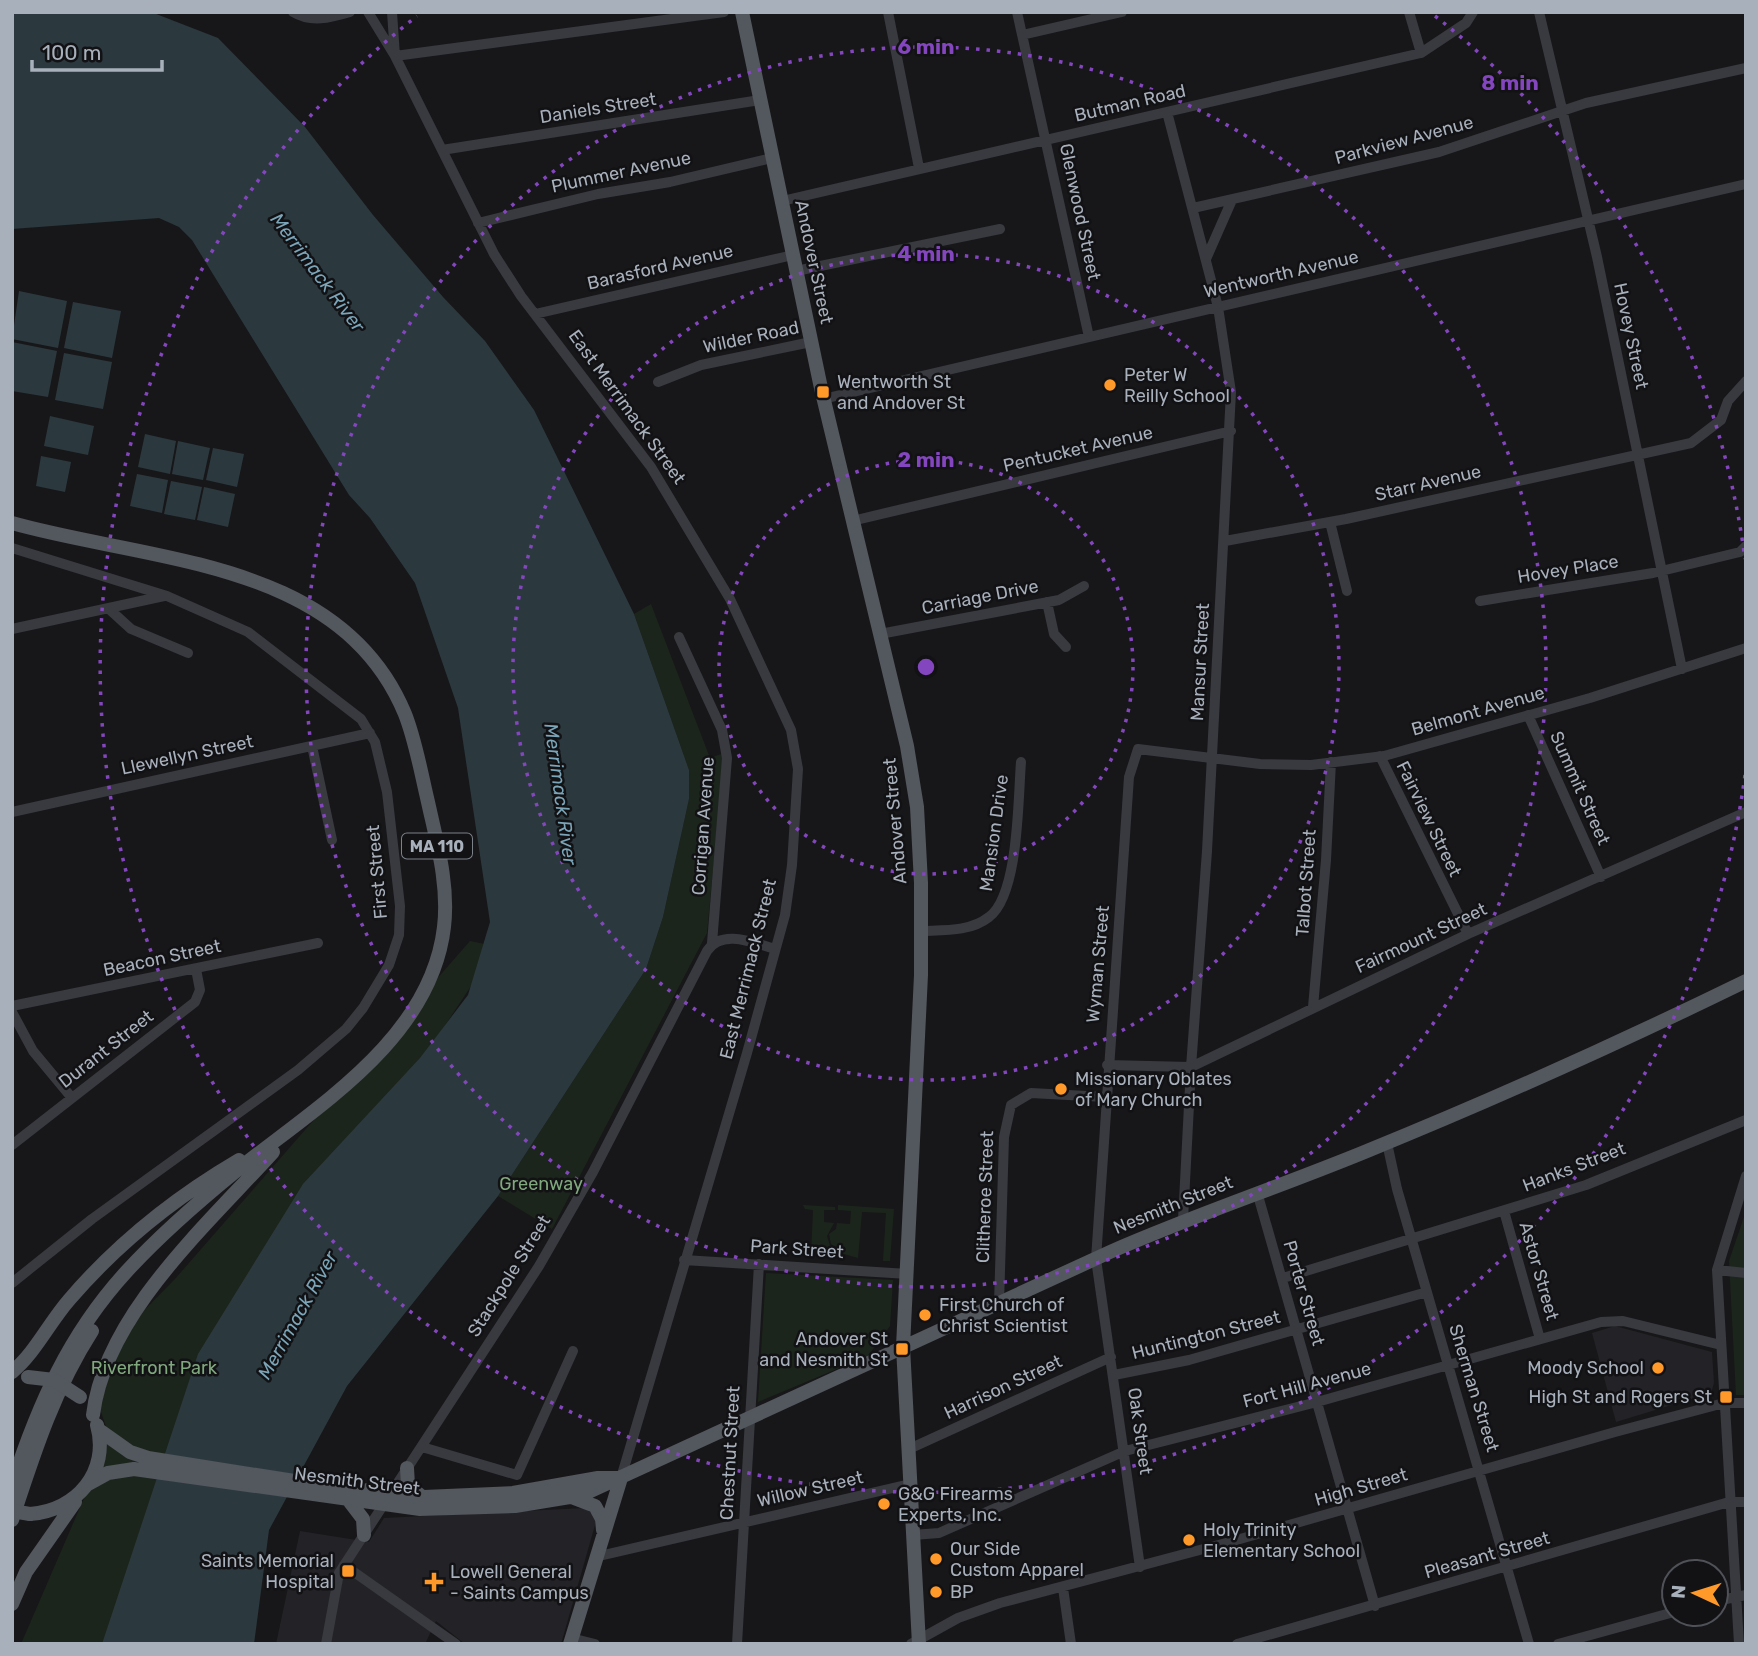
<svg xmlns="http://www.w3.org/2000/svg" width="1758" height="1656" font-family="Rubik,sans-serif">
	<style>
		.built { fill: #232327 }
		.green { fill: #1c251c }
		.water { fill: #2b393f }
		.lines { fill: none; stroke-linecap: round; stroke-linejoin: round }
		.minor { stroke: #383a3f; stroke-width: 10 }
		.major { stroke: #53575e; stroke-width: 14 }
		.major-bridge { stroke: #53575e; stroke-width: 14 }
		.ring { fill: none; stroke: #8446be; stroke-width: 3.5; stroke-dasharray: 3.5 7 }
		.poi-dot { fill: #ff9929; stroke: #121215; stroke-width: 2.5 }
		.labels { text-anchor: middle; stroke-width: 5; stroke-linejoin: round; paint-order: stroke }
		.shield { fill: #121215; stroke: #7b8189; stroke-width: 2 }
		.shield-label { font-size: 16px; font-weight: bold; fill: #a8b0bb }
		.street-label { font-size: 18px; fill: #a8b0bb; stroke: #121215 }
		.poi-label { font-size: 18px; fill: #a8b0bb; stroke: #121215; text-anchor: start }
		.park-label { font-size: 18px; fill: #80a87d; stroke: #121215 }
		.water-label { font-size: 19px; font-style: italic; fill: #7ba5b9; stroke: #121215 }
		.centre { fill: #8446be; stroke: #121215; stroke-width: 3.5 }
		.ring-label { font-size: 21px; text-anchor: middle; font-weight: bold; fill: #8446be; stroke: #121215; stroke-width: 5; stroke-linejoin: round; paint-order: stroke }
	</style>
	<rect width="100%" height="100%" fill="#171719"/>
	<path class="built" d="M1615 1326 1712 1352 1714 1383 1711 1393 1616 1422 1592 1333Z
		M585 1508 595 1516V1525L561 1644H465L436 1621 425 1644H276L300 1531 369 1542 384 1518Z"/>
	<path class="green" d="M651 604 710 758 724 753 707 933 552 1229 498 1196 646 969 663 917 689 799V770L634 614Z
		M470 941 494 946 487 962 430 1048 119 1644H21L110 1438 100 1409 118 1337 175 1279Z
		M803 1205 835 1207V1210H824V1222L834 1223 827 1236 830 1246 811 1256 813 1210 805 1209Z
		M838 1205 894 1209 890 1261H883L886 1213 862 1212 858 1258 844 1254 831 1244 829 1234 836 1229 837 1223 850 1224 851 1211 838 1210Z
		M1746 1211V1395H1736L1729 1261Z
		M766 1273 893 1280 890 1326 868 1356 758 1402Z"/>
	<path class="water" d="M12 12H151L218 38 305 127 373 215 443 297 485 341 534 410 634 614 689 770V799L663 917 646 969 498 1196 347 1386 269 1530 254 1644H102L198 1354 303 1184 420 1058 468 995 490 922 458 708 415 583 370 518 349 495 192 240 179 227 159 218 12 229Z
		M19 291 67 301 58 348 12 339Z
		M73 302 121 311 112 358 64 348Z
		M12 342 57 351 48 397 12 391Z
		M64 353 112 362 103 409 55 400Z
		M50 416 94 426 88 455 44 446Z
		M145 434 176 441 170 474 138 467Z
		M178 441 210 448 203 480 172 474Z
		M213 448 244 454 237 487 206 480Z
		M41 456 71 462 65 492 36 486Z
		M137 474 168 480 162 513 130 506Z
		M171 481 202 487 195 520 164 514Z
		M204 487 235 494 228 527 197 520Z"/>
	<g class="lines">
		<path class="minor" d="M293 12C311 23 330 18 350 12
			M368 12 395 56 724 12
			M392 12 395 56 494 254 521 296 651 467 730 599 791 730 798 769 792 865 785 915 747 1053 621 1478
			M888 12 919 168
			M1017 12 1089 337
			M1409 12 1421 53
			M1539 12 1597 257 1682 669
			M1022 35 1122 12
			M1167 112 1218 307 1231 392 1207 851 1191 1067 1183 1220
			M442 150 760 100
			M782 201 1421 53 1466 23 1473 12
			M1193 208 1439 152 1586 103 1746 68
			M478 223 598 194 670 182 772 158
			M1206 259 1232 200
			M796 271 1000 229
			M535 314 793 255
			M658 382 701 365 811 342
			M823 399 1746 184
			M852 521 1231 431
			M1330 522 1347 591
			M1225 541 1346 519 1691 443 1721 420 1728 401 1746 381
			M12 548 167 596 248 632 361 719 375 742 387 792 400 906 399 935 389 965 363 1008 346 1029 298 1070 92 1219 12 1283
			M1480 601 1653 573 1740 552 1746 546
			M1047 602 1054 634 1066 647
			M108 608 131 629 188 653
			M12 629 164 596
			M880 634 1059 600 1084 586
			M679 637 722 730 727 758 712 943
			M1528 715 1601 877
			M312 746 332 840
			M1380 756 1468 934
			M12 812 370 733
			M921 931C944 930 970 932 989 917 1019 895 1018 798 1021 762
			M12 1006 318 943
			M1313 1007 1326 860 1331 762
			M12 1012 33 1051 72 1098
			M1107 1065 1191 1067 1468 934 1746 812
			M1387 1143 1397 1189 1529 1644
			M12 1145 195 1002 200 990 196 969
			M1257 1192 1375 1606
			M1504 1211 1540 1339
			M684 1260 908 1274
			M1717 1270 1746 1273
			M1283 1278 1586 1185 1746 1120
			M999 1304 1004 1137 1011 1105 1031 1093 1105 1097
			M1114 1375 1189 1360 1427 1292
			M422 1447 517 1475 573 1351
			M909 1449 1111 1357
			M913 1535 939 1533 1125 1451 1317 1402 1601 1322 1623 1321 1721 1345
			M595 1557 910 1484
			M344 1565 456 1644
			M1140 1567 1096 1259 1129 777 1138 749 1260 764 1311 765 1384 756 1590 698 1746 648
			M1063 1588 1071 1644
			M1716 1601 1746 1595
			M571 1638 595 1644
			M326 1644 339 1573 539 1266 593 1172 707 951C722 928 754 943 775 949
			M737 1644 759 1264
			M911 1644 958 1618 1000 1603 1226 1543 1615 1432 1724 1403H1746
			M1237 1644 1729 1502H1746
			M1558 1644 1674 1612
			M1739 1644 1717 1270 1746 1176"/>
		<path class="major" d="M742 12 821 388 907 746 917 807 921 883V975L903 1347 919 1644
			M12 523C150 562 341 559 405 714 416 742 421 773 428 802 437 843 449 885 444 927 431 1039 316 1107 236 1171 198 1202 160 1235 127 1271 69 1334 38 1405 12 1485
			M12 1372C35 1353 49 1323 69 1300 116 1245 176 1197 239 1160
			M93 1415C105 1315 208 1224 273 1152
			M99 1430 130 1452 148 1458 326 1486 424 1497 513 1493 598 1478H620
			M407 1468 408 1485 421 1496
			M88 1484 108 1473 134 1469 420 1509 515 1506 582 1495 1110 1252C1194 1215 1282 1186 1367 1151 1495 1099 1621 1042 1746 981
			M574 1498 595 1506 602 1519 603 1530
			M350 1502 363 1519 364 1535
			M30 1514C77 1511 110 1471 97 1425
			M12 1520C34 1453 54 1390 92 1331
			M12 1604 26 1572 75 1502
			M570 1644 621 1478"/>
		<path class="major-bridge" d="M28 1377 54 1380 80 1397
			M12 1511 30 1514"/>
	</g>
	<g class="ring">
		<circle cx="926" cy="667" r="207"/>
		<circle cx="926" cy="667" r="413"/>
		<circle cx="926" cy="667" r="620"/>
		<path d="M1745 775A826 826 0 1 1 417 16M1435 16A826 826 0 0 1 1745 559"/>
	</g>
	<g class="poi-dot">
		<circle cx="1110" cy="385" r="7"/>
		<rect x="816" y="385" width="14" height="14" rx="3.5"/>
		<circle cx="1061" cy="1089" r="7"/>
		<circle cx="925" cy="1315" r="7"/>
		<rect x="895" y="1342" width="14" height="14" rx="3.5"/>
		<circle cx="1658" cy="1368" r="7"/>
		<rect x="1719" y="1390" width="14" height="14" rx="3.5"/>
		<circle cx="884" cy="1504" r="7"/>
		<circle cx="1189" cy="1540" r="7"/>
		<circle cx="936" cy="1559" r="7"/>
		<rect x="341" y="1564" width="14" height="14" rx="3.5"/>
		<path d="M430.5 1571.5h7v7h7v7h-7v7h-7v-7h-7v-7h7z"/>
		<circle cx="936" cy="1592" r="7"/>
	</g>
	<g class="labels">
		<rect class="shield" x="402" y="833.5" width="70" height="25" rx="5"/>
		<g class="shield-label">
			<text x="437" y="852">MA 110</text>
		</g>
		<g class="street-label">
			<text transform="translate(1130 103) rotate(-13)" y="6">Butman Road</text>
			<text transform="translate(598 108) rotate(-9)" y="6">Daniels Street</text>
			<text transform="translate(1404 140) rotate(-15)" y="6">Parkview Avenue</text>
			<text transform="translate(621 172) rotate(-12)" y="6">Plummer Avenue</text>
			<text transform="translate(1080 212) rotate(78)" y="6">Glenwood Street</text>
			<text transform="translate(814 262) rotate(78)" y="6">Andover Street</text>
			<text transform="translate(660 267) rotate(-13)" y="6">Barasford Avenue</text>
			<text transform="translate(1281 274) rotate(-13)" y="6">Wentworth Avenue</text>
			<text transform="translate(1631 336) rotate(78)" y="6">Hovey Street</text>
			<text transform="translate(751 337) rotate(-12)" y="6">Wilder Road</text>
			<text transform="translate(627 407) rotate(54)" y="6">East Merrimack Street</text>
			<text transform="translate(1078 449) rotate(-13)" y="6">Pentucket Avenue</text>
			<text transform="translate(1428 483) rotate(-13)" y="6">Starr Avenue</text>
			<text transform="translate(1568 569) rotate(-9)" y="6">Hovey Place</text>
			<text transform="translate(980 597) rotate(-11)" y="6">Carriage Drive</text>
			<text transform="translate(1200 662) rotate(-87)" y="6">Mansur Street</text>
			<text transform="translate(1478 711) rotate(-16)" y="6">Belmont Avenue</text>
			<text transform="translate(187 755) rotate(-12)" y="6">Llewellyn Street</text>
			<text transform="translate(1580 788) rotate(66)" y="6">Summit Street</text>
			<text transform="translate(1429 819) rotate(64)" y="6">Fairview Street</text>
			<text transform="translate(895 821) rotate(-95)" y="6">Andover Street</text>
			<text transform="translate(703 826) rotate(-86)" y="6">Corrigan Avenue</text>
			<text transform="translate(994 833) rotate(-82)" y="6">Mansion Drive</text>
			<text transform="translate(377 872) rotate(-95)" y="6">First Street</text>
			<text transform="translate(1306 883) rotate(-86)" y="6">Talbot Street</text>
			<text transform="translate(1421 938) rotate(-25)" y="6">Fairmount Street</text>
			<text transform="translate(162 958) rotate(-12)" y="6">Beacon Street</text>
			<text transform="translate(1098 964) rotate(-85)" y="6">Wyman Street</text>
			<text transform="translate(748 969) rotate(-76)" y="6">East Merrimack Street</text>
			<text transform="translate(106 1049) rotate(-38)" y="6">Durant Street</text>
			<text transform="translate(1574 1167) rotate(-21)" y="6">Hanks Street</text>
			<text transform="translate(985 1197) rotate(-88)" y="6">Clitheroe Street</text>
			<text transform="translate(1173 1205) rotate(-22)" y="6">Nesmith Street</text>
			<text transform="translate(797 1249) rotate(4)" y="6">Park Street</text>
			<text transform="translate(1539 1271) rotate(74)" y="6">Astor Street</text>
			<text transform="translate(509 1276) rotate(-58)" y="6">Stackpole Street</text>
			<text transform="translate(1304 1293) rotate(74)" y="6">Porter Street</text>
			<text transform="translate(1206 1335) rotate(-14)" y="6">Huntington Street</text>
			<text transform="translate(1307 1385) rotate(-15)" y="6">Fort Hill Avenue</text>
			<text transform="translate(1003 1387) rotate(-25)" y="6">Harrison Street</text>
			<text transform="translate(1474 1388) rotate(73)" y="6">Sherman Street</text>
			<text transform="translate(1140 1431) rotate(82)" y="6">Oak Street</text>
			<text transform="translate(730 1453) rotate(-87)" y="6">Chestnut Street</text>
			<text transform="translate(357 1481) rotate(7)" y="6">Nesmith Street</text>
			<text transform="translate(1361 1487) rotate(-16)" y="6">High Street</text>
			<text transform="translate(810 1489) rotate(-13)" y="6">Willow Street</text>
			<text transform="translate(1487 1555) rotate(-16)" y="6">Pleasant Street</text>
		</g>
		<g class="poi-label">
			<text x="1124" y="381">Peter W<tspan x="1124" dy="21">Reilly School</tspan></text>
			<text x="837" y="388">Wentworth St<tspan x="837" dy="21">and Andover St</tspan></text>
			<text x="1075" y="1085">Missionary Oblates<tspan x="1075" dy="21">of Mary Church</tspan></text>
			<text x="939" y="1311">First Church of<tspan x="939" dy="21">Christ Scientist</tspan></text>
			<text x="888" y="1345" text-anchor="end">Andover St<tspan x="888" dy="21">and Nesmith St</tspan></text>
			<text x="1644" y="1374" text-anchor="end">Moody School</text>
			<text x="1712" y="1403" text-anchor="end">High St and Rogers St</text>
			<text x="898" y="1500">G&amp;G Firearms<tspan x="898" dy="21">Experts, Inc.</tspan></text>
			<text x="1203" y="1536">Holy Trinity<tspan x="1203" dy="21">Elementary School</tspan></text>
			<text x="950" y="1555">Our Side<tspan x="950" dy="21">Custom Apparel</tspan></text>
			<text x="334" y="1567" text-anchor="end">Saints Memorial<tspan x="334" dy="21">Hospital</tspan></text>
			<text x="450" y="1578">Lowell General<tspan x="450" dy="21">- Saints Campus</tspan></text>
			<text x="950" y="1598">BP</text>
		</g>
		<g class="park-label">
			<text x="541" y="1190">Greenway</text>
			<text x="154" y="1374">Riverfront Park</text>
		</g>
		<g class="water-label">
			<text transform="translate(318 272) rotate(53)" y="7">Merrimack River</text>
			<text transform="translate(561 794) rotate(82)" y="7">Merrimack River</text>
			<text transform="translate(297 1315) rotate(-61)" y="7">Merrimack River</text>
		</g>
	</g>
	<circle cx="926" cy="667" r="10" class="centre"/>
	<g class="ring-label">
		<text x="926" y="54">6 min</text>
		<text x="1510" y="90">8 min</text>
		<text x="926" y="261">4 min</text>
		<text x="926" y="467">2 min</text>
	</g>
	<rect width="1758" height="1656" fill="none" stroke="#a8b0bb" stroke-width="28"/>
	<g transform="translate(1695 1593) rotate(274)"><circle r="33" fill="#121215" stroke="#4e5157" stroke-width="2"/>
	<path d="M0-5L12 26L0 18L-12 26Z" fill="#ff9929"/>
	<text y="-10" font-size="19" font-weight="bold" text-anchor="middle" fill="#a8b0bb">N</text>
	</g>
	<path d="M32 60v10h130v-10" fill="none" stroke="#a8b0bb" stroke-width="3.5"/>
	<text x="42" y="60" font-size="21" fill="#a8b0bb" stroke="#121215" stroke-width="5" paint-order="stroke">100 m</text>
</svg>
